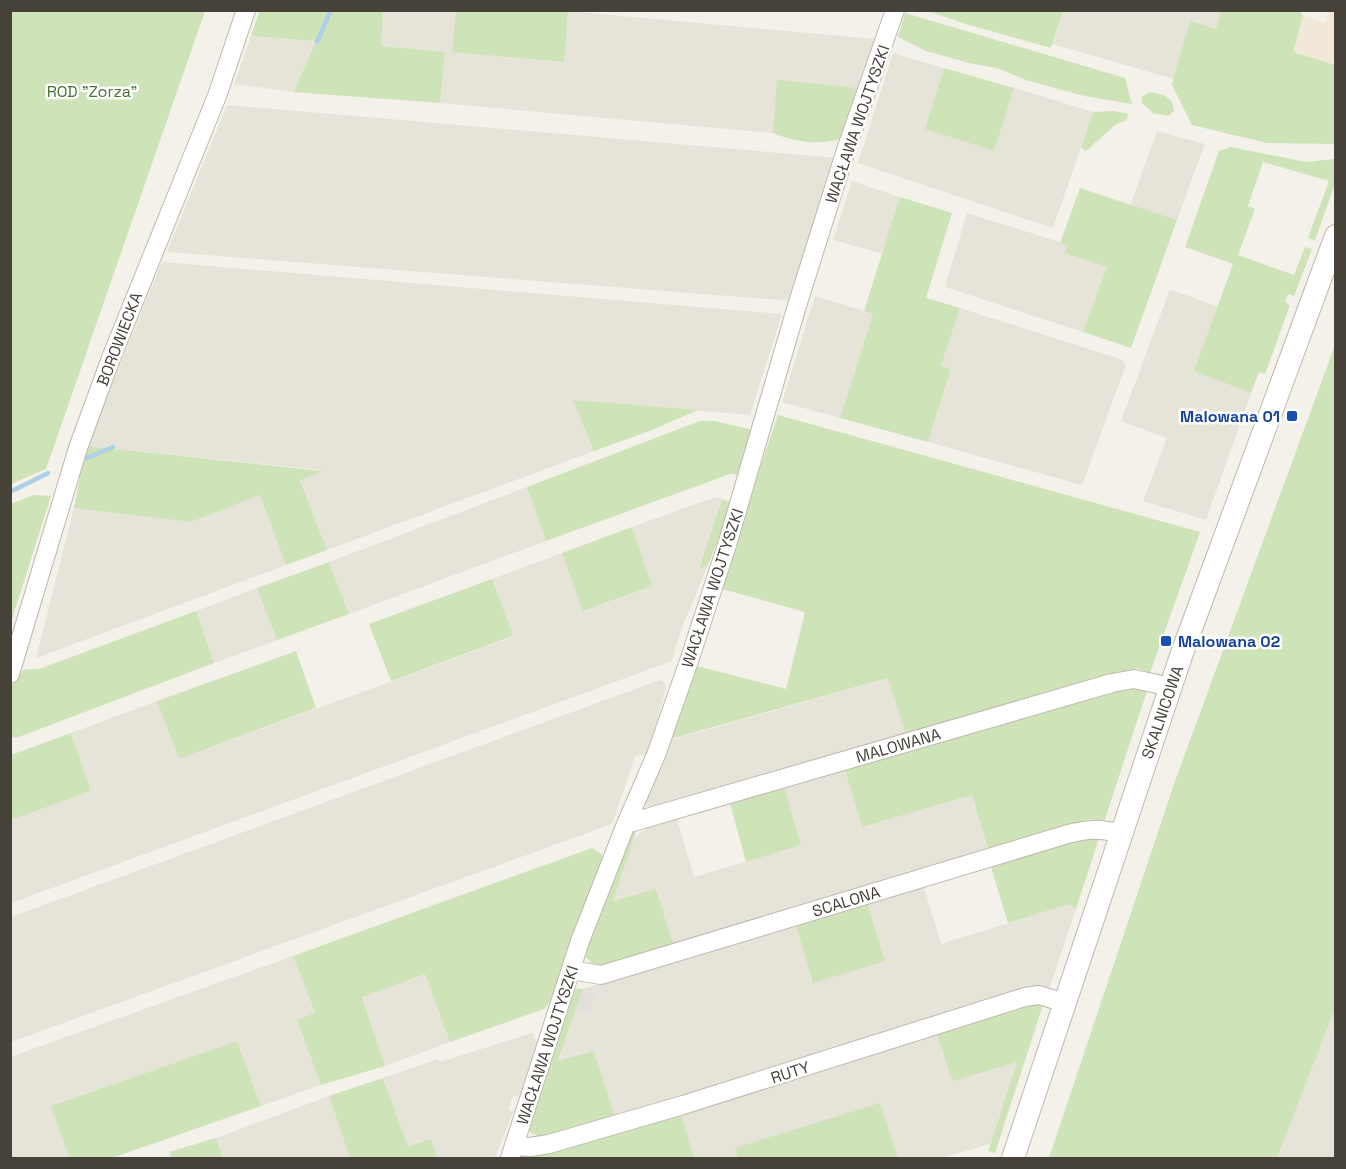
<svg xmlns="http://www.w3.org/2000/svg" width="1346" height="1169" font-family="'Space Grotesk',sans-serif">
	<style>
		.residential { fill: #e6e3d9 }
		.commercial { fill: #f2e8d8 }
		.industrial { fill: #e3e0db }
		.green { fill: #cee3b7 }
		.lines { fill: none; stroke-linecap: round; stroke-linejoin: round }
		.stream { stroke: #adcfe9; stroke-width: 4.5 }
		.minor-casing { stroke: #beb8ad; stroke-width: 20 }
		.tertiary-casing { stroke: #beb8ad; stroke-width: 24 }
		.minor { stroke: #fff; stroke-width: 18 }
		.tertiary { stroke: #fff; stroke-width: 22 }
		.transit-dot { fill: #1a4fb4; stroke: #fff; stroke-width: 2 }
		.labels { text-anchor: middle; stroke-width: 5; stroke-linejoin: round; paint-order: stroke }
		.park-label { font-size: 16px; fill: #487232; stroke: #fff }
		.street-label { font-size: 16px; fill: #464139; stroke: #fff }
		.transit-label { font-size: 16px; font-weight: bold; fill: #164399; stroke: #fff; text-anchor: end }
	</style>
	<rect width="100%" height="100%" fill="#f3f1ea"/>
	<path class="residential" d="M383 10 456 11 453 52 563 62 568 11 874 39 859 88 778 81 773 133 440 103 445 52 381 46Z
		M1063 11H1221L1216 29 1190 22 1173 79 1053 44Z
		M251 36 317 41 294 92 234 84Z
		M893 53 944 68 925 129 994 151 1014 88 1093 112 1053 228 858 163Z
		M227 105 838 158 793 301 167 252Z
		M1157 131 1205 144 1177 220 1130 206Z
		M852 181 900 197 883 254 833 240Z
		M967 213 1069 245 1066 253 1107 267 1083 332 945 287Z
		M162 262 782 314 750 415 574 400 594 451 327 550 300 479 322 470 86 446Z
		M1170 289 1218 307 1195 371 1251 393 1206 520 1143 501 1167 438 1121 421Z
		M815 296 873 314 840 418 782 402Z
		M960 308 1123 360 1126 365 1082 485 928 442 951 370 941 366Z
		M527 487 546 541 349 614 329 562Z
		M260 495 286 565 36 658 74 508 191 522Z
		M715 497 722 499 699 568 708 565 681 630 672 661 11 903V820L91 791 71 733 157 701 179 759 513 637 492 579 562 553 584 611 652 586 632 527Z
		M257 588 277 640 214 663 196 611Z
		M889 678 906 735 653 807 645 805 667 741Z
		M660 680 664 682 666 687 649 753 635 757 612 824 11 1042V917Z
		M845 770 862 827 972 795 988 849 673 944 656 889 613 901 633 840 649 826 677 819 694 877 746 862 801 845 784 787Z
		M924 887 941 944 1069 904 1076 909 1050 987 616 1121 594 1052 558 1062 575 1012 588 1015 595 994 593 986 796 924 885 961 867 902Z
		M293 956 315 1014 297 1020 321 1085 261 1106 237 1041 51 1106 69 1158H11L10 1057Z
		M425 974 450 1042 385 1066 362 996Z
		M1335 1009V1158H1277Z
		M936 1030 1017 1061 990 1144 942 1158H898L879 1104 736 1148 738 1158H694L680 1111Z
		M532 1033 540 1048 524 1093 512 1097 509 1111 514 1110 495 1158H437L431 1140 408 1148 383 1078 438 1059 440 1062Z
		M329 1096 350 1158H223L216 1138Z"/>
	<path class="commercial" d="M1330 11H1335V65L1292 52 1303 16 1325 23Z"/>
	<path class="industrial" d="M593 986 595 994 589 1015 575 1012 583 989Z"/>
	<path class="green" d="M11 10 205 11 46 469 11 484Z
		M260 10 383 11 381 46 445 52 440 103 294 92 316 41 251 36Z
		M456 10 568 11 564 62 452 52Z
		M928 11 1063 10V11L1051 48 966 24Z
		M1221 11H1300L1303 16 1293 52 1335 65V144L1267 143 1192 125 1172 85 1173 79 1190 21 1216 29Z
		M905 13 1125 78 1132 104 1084 96 1026 80 997 68 969 63 926 51 898 37Z
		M944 68 1014 88 994 151 925 129Z
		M777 80 859 88 843 138C821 146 794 142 773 133Z
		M1150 92C1163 94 1173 96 1174 111L1168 116 1153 113 1142 103V97Z
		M1114 111 1129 114 1126 120 1115 125 1086 151 1081 148 1093 112Z
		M1231 147 1306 162 1335 159V184L1315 240 1308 238 1329 181 1263 162 1248 206 1255 209 1238 255 1294 275 1305 247 1312 249 1294 296 1288 294 1285 302 1290 305 1265 374 1259 372 1251 393 1194 371 1233 264 1185 247 1219 151Z
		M1080 188 1177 220 1131 348 1083 332 1107 267 1065 253 1068 245 1060 243Z
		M900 197 952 213 926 298 960 308 941 366 951 369 928 442 840 418 873 314 864 311Z
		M1335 345V1009L1277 1158H1049L1174 784Z
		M573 400 698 410 652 430 594 451Z
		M778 415 1200 532 1150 673 1137 668 906 735 888 678 667 740 693 665 786 689 805 612 719 588Z
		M700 421H714L754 430 743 475 730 474 546 541 527 487Z
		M86 446 323 471 300 480 327 550 286 565 260 495 191 522 74 508Z
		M33 495 51 496 11 622V504Z
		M722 499 733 503 708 565 699 569Z
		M632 527 652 586 583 611 562 553Z
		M329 562 349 614 277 640 257 588Z
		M492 579 513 636 391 681 369 624Z
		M196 611 214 663 16 738 11 737C11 718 3 681 24 670 28 669 35 669 39 669Z
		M296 651 316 708 179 759 157 701Z
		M1149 685 1104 822 1091 819 988 849 972 795 862 827 845 770 1113 688Z
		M71 733 91 791 11 820V755Z
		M784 787 801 845 746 862 730 803Z
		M637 829 613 901 656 889 673 944 596 968 582 953 626 835Z
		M1100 835 1076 909 1069 904 1008 923 991 867 1068 838Z
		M592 848 602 854V867L554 997 544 1009 450 1042 425 974 362 997 385 1066 321 1085 297 1020 315 1013 293 956Z
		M867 902 885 961 813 983 796 924Z
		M572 988 583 989 558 1061 594 1051 616 1121 540 1138 530 1132 528 1120Z
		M1039 1000 1044 1002 995 1153 988 1151 1017 1062 952 1081 936 1030Z
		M237 1041 261 1106 112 1158H69L51 1106Z
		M383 1078 408 1147 431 1139 437 1158H350L329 1096Z
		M880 1103 898 1158H738L735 1148Z
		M680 1111 694 1158H516L517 1157Z
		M216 1138 223 1158H172L169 1152Z"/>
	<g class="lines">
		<path class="stream" d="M317 42 331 10
			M87 458 113 447
			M10 492 48 473"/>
		<defs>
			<path id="minor" d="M10 674 78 448 111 358 217 96 246 10
				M626 824 1112 683 1134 679 1171 687
				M571 970 601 975 1068 834C1088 829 1101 828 1120 834
				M514 1146 530 1147 549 1144 683 1105 1025 997 1039 995 1065 1003
				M510 1158 580 941 626 824 656 755 689 661 727 545 796 309 846 150 895 10"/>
			<path id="tertiary" d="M1013 1158 1182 653 1336 236"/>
		</defs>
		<use href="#minor" class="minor-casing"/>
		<use href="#tertiary" class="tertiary-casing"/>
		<use href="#minor" class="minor"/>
		<use href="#tertiary" class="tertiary"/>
	</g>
	<g class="transit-dot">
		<rect x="1286" y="410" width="12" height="12" rx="3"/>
		<rect x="1160" y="635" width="12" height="12" rx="3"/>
	</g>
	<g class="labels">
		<g class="park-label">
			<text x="92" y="97">ROD "Zorza"</text>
		</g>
		<g class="street-label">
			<text transform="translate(857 124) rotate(-71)" y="6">WACŁAWA WOJTYSZKI</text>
			<text transform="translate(119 339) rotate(-69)" y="6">BOROWIECKA</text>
			<text transform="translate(712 588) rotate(-72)" y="6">WACŁAWA WOJTYSZKI</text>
			<text transform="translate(1162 712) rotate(-71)" y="6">SKALNICOWA</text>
			<text transform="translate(898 745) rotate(-16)" y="6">MALOWANA</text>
			<text transform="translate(846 901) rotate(-17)" y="6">SCALONA</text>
			<text transform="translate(547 1045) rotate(-72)" y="6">WACŁAWA WOJTYSZKI</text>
			<text transform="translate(790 1072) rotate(-18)" y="6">RUTY</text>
		</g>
		<g class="transit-label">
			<text x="1280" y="422">Malowana 01</text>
			<text x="1178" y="647" text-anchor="start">Malowana 02</text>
		</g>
	</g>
	<rect width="1346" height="1169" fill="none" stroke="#464139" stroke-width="24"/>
</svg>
